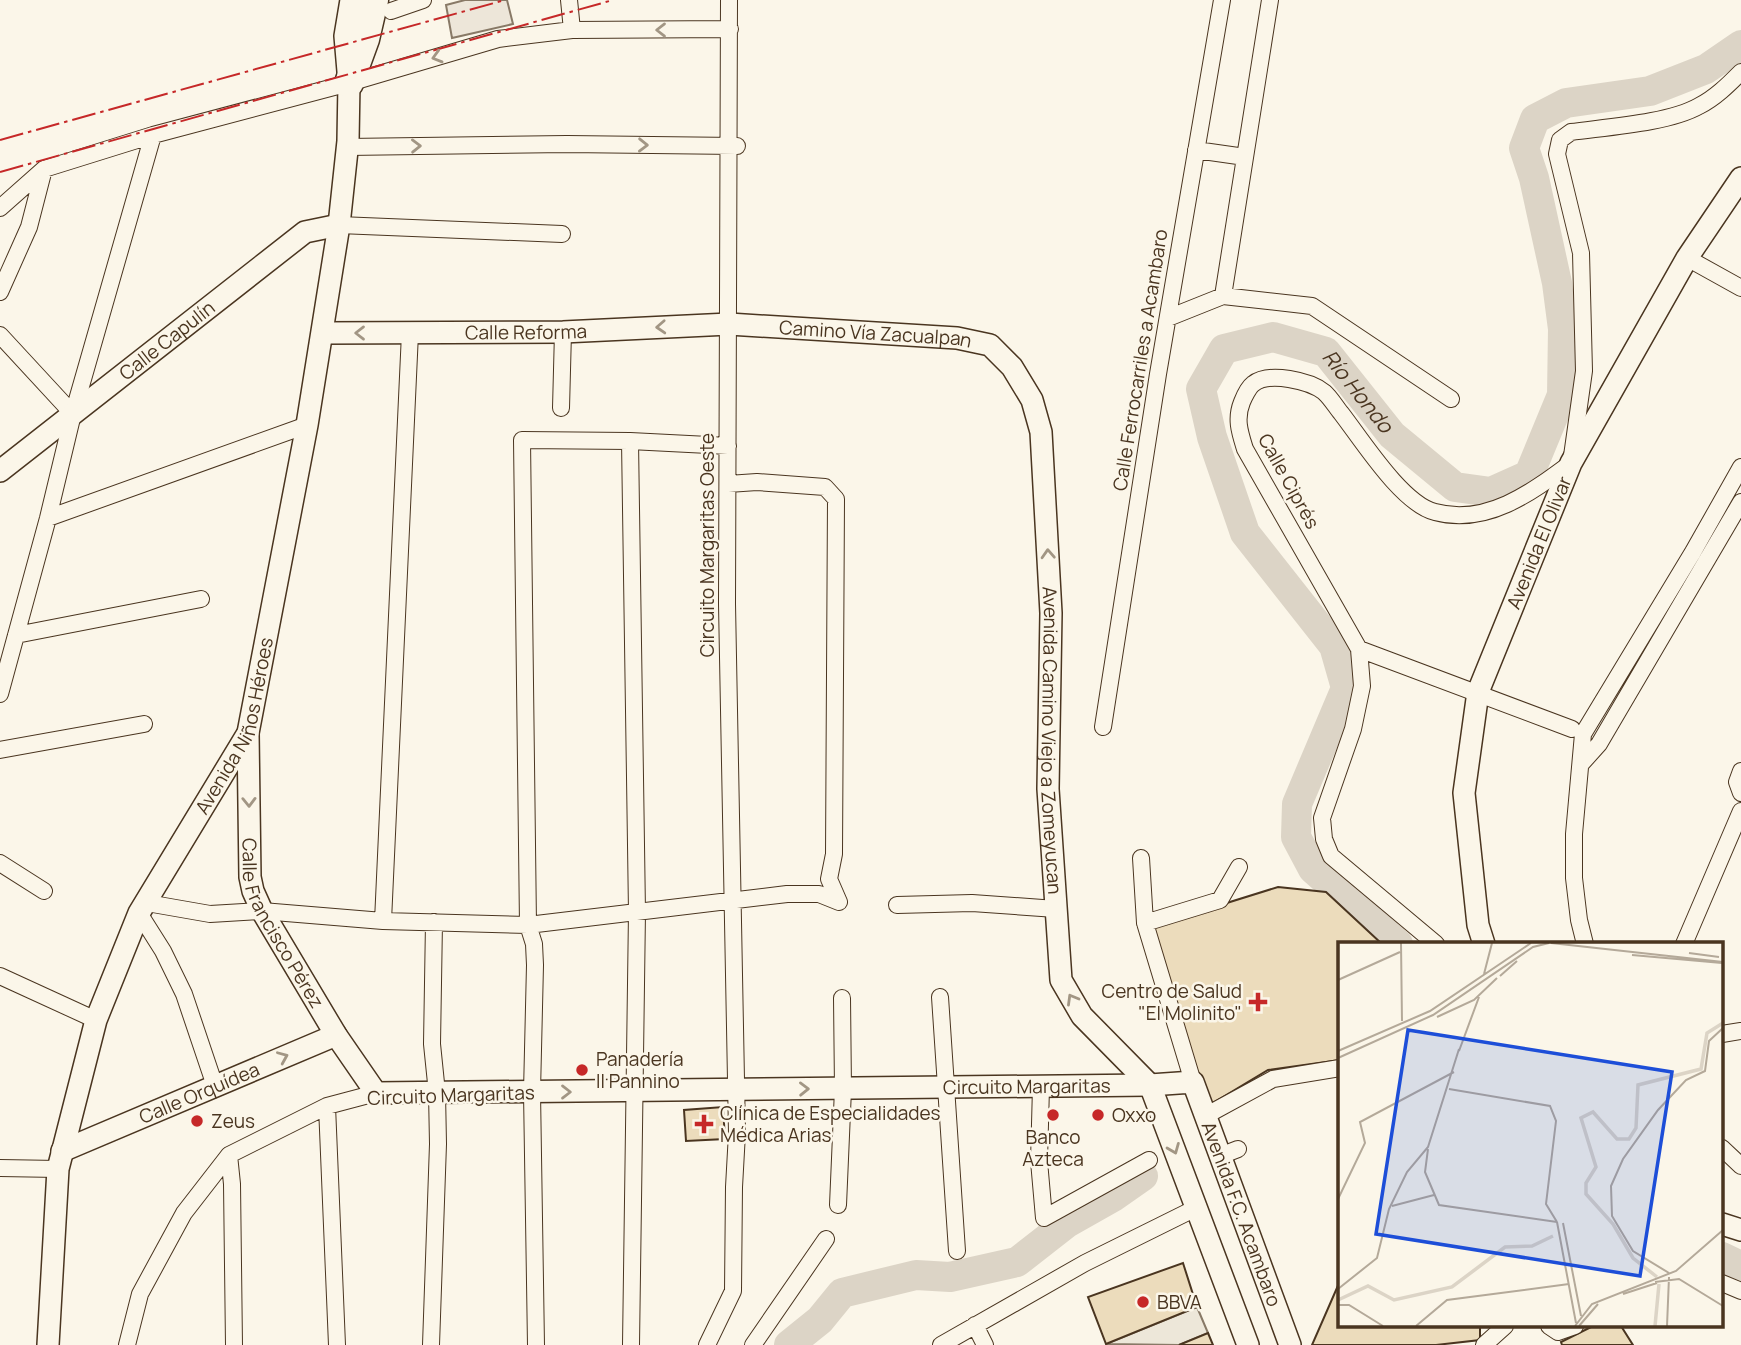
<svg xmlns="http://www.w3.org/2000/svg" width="1741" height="1345" font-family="Manrope,sans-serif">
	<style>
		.green { fill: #ede6d9; stroke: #887966; stroke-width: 2 }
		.parking { fill: #ede7d9; stroke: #887966; stroke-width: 2 }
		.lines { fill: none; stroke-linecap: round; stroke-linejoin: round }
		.river { stroke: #dcd4c6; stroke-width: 30 }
		.building { fill: #ecdcbc; stroke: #4a3520; stroke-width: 2 }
		.street-casing { stroke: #4a3520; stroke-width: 18 }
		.secondary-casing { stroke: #4a3520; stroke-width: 24 }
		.highway-casing { stroke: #4a3520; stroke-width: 31 }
		.street { stroke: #fbf6e9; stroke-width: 16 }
		.secondary { stroke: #fbf6e9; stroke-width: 21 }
		.highway { stroke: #fbf6e9; stroke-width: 28 }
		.power { stroke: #c62828; stroke-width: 2; stroke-dasharray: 24 5 3.5 5; stroke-linecap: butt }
		.oneway { stroke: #a29684 }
		.poi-dot { fill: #c62828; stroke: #fbf6e9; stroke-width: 2.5 }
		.labels { text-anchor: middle; stroke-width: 5; stroke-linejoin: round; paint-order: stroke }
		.street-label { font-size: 19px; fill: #4a3520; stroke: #fbf6e9 }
		.poi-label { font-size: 19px; fill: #4a3520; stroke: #fbf6e9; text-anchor: start }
		.water-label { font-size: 21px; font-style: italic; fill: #4a3520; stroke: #fbf6e9 }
		.inset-river { fill: none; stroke: #dcd4c6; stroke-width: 3.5 }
		.inset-road { fill: none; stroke: #b4a999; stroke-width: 2 }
		.view { fill: #1d4ed8; fill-opacity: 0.15; stroke: #1d4ed8; stroke-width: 3.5 }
		.inset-edge { fill: none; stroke: #4a3520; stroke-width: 3.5 }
	</style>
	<rect width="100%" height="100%" fill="#fbf6e9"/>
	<path class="green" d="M465 0H507L513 24 452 38 446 5Z"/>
	<path class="parking" d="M1197 1307 1208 1333 1179 1345 1106 1344Z"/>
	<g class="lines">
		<g class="river">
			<path id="s1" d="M1398 944 1313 869 1296 837 1297 804 1346 688 1334 646 1245 533 1212 437 1201 389 1224 349 1273 337 1326 352 1392 435 1455 487 1491 492 1529 475 1562 395 1563 329 1557 283 1534 178 1524 148 1535 119 1566 103 1650 91 1706 69 1741 45"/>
			<path d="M1722 1257 1741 1266"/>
			<path d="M789 1345 820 1320 842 1293 916 1275 950 1277 1017 1262 1067 1223 1113 1197 1143 1176"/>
		</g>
	</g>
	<path class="building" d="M1278 887 1326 892 1382 944H1340V1060L1268 1070 1208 1106 1153 926Z
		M723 1107 725 1139 686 1141 684 1110Z
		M1183 1263 1197 1307 1106 1344 1088 1297Z
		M1340 1281V1326H1480V1340L1436 1345H1312Z
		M1593 1326H1621L1633 1345H1562L1561 1342Z
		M1208 1333 1213 1345H1179Z"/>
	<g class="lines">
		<defs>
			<path id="street" d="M569 0 572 30
				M391 11 423 0
				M347 147 567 144 737 146
				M1196 150 1245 157
				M0 208 44 169 153 135 349 83 498 39 572 30 730 29
				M339 225 562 234
				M1687 258 1741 288
				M0 292 29 227 44 169
				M1223 296 1270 0
				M1168 318 1223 296 1312 306 1451 399
				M0 335 73 414
				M561 408 563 332
				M630 441 637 912 631 1345
				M728 484 757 482 825 487 836 499 834 854 829 879 839 902
				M48 518 307 425
				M16 635 201 599
				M1359 649 1572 729
				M0 694 48 518 73 414 153 135
				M1103 727 1158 374 1222 0
				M0 750 144 724
				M1581 764 1599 744 1741 502
				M1741 771 1737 782 1741 793
				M1141 858 1145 923 1193 1082
				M0 863 44 891
				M147 903 210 914 262 911 383 921 528 925 787 894H819L839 902
				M897 905 972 903 1056 909
				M139 913 163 951 184 994 215 1086
				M383 921 410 333
				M1145 923 1220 900 1239 867
				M1436 944 1331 856 1324 839 1322 818 1353 729 1362 686 1359 649 1245 449C1240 433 1235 419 1242 402 1244 397 1249 387 1253 384 1269 371 1310 381 1324 392 1330 397 1336 407 1341 413 1362 440 1402 504 1435 512 1487 526 1532 492 1571 463L1584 371 1581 253 1557 154 1560 140 1571 132C1607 127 1669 123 1699 106 1715 98 1728 85 1741 72
				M1585 944 1579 920 1574 878V834L1583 734 1693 552 1741 467
				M1684 944 1741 811
				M0 976 96 1020
				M940 997 957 1251
				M1722 1034 1741 1031
				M1041 1087 1039 1161 1044 1218 1149 1160
				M327 1106 337 1345
				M1205 1116 1273 1079 1340 1068
				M1722 1148 1741 1166
				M229 1155 232 1184 234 1345
				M1220 1156 1238 1149
				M0 1168 58 1169
				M838 1205 843 1089 842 998
				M1722 1283 1741 1291
				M975 1325 985 1345
				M1549 1326 1558 1332 1575 1326
				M127 1345 140 1294 184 1213 229 1155 327 1106 376 1093
				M431 1345 438 1144 437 1093 432 1044 434 922
				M536 1345 532 1092 535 965 534 944 528 925 522 440 630 441 728 446
				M707 1345 733 1291 734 1187 737 1133 727 604 729 0
				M753 1345 826 1239
				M941 1345 1085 1263 1198 1207
				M1484 1345 1505 1326"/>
			<g id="secondary">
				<path id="s2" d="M323 333 563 332 729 324 957 338 990 345 1012 367 1032 400 1041 432 1051 613 1048 789 1061 980 1082 1016 1150 1085 1248 1345"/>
				<path id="s3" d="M0 471 305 232 339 225"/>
				<path id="s4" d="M248 733 250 877 253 891 262 911 336 1035 376 1093 1150 1085 1193 1082 1290 1345"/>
				<path id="s5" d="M1484 944 1478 925 1464 793 1478 692 1571 463 1687 258 1741 178"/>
				<path id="s6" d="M62 1151 336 1035"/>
				<path d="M1722 1224 1741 1230"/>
				<path id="s7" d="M48 1345 58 1169 96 1020 139 913 248 733 307 425 339 225 348 141 349 83 345 36 351 0"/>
			</g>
			<path id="highway" d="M349 83 365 39 374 0"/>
		</defs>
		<use href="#street" class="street-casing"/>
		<use href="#secondary" class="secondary-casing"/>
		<use href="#highway" class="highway-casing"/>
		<use href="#street" class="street"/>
		<use href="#secondary" class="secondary"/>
		<use href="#highway" class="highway"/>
		<path class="power" d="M0 140 505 0
			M0 172 613 0"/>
	</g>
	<defs><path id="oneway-chevron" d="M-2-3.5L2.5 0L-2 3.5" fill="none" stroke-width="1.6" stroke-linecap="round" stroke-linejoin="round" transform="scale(1.75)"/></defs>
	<g class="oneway">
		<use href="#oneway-chevron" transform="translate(661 30) rotate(180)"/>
		<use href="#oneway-chevron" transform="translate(437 57) rotate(164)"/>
		<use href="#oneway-chevron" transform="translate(643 145) rotate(1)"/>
		<use href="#oneway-chevron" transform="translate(416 146) rotate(-1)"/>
		<use href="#oneway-chevron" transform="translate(661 327) rotate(177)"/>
		<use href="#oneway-chevron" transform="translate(360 333) rotate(180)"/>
		<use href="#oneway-chevron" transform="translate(1048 554) rotate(-93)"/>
		<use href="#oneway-chevron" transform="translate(249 802) rotate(89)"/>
		<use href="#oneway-chevron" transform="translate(1072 999) rotate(-120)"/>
		<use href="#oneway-chevron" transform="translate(283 1057) rotate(-23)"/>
		<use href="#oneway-chevron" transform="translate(804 1089) rotate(-1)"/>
		<use href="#oneway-chevron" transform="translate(566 1092)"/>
		<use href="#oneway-chevron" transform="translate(1174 1149) rotate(68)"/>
	</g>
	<g class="poi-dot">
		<path d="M1254.5 991.5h7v7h7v7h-7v7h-7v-7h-7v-7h7z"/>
		<circle cx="582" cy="1070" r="7"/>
		<circle cx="1053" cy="1115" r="7"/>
		<circle cx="1098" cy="1115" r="7"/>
		<circle cx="197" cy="1121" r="7"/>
		<path d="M700.5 1113.5h7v7h7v7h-7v7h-7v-7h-7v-7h7z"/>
		<circle cx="1143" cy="1302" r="7"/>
	</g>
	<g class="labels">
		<g class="street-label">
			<text dy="7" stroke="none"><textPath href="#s2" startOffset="203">Calle Reforma</textPath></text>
			<text dy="7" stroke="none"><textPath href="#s2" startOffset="553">Camino Vía Zacualpan</textPath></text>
			<text dy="7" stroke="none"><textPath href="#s3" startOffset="212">Calle Capulín</textPath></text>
			<text transform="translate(1140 360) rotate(-81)" y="7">Calle Ferrocarriles a Acambaro</text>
			<text transform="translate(1289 481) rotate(61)" y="7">Calle Ciprés</text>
			<text dy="7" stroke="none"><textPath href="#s5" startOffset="416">Avenida El Olivar</textPath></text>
			<text transform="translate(707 545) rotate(-90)" y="7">Circuito Margaritas Oeste</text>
			<text dy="7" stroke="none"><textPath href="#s7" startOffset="658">Avenida Niños Héroes</textPath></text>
			<text dy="7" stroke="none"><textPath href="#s2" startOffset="1080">Avenida Camino Viejo a Zomeyucan</textPath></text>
			<text dy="7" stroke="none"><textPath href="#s4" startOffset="198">Calle Francisco Pérez</textPath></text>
			<text dy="7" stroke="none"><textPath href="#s4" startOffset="1046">Circuito Margaritas</textPath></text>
			<text dy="7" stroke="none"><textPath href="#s6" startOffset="149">Calle Orquídea</textPath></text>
			<text transform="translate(451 1095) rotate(-2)" y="7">Circuito Margaritas</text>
			<text dy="7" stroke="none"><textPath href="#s4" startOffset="1353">Avenida F.C. Acambaro</textPath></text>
		</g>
		<g class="poi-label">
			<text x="1242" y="998" text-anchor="end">Centro de Salud<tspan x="1242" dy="22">"El Molinito"</tspan></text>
			<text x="596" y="1066">Panadería<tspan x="596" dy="22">Il Pannino</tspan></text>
			<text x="720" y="1120">Clínica de Especialidades<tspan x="720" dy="22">Médica Arias</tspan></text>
			<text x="1112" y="1122">Oxxo</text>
			<text x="211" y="1128">Zeus</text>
			<text x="1053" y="1144" text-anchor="middle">Banco<tspan x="1053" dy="22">Azteca</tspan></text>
			<text x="1157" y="1309">BBVA</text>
		</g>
		<g class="water-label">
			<text dy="7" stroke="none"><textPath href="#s1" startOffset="849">Río Hondo</textPath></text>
		</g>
	</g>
	<g transform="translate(1338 942)">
		<rect width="385" height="385" fill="#fbf6e9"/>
		<path class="inset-river" d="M319 335 295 316 275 282 248 252V241L258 225 243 176 255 170 279 197H291L298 186 300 143 363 127 369 91 385 81M0 358 30 344 56 358 114 345 167 305 194 304 215 294M317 384 321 342"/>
		<path class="inset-road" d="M63 1 64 79M213 1 385 20M351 11 381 15M294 13 384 21M146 32 154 1M162 34 179 19M0 38 62 10M99 75 136 58 159 36M0 109 92 69 193 1M121 109 141 55M0 116 95 73 195 5 211 1M111 147 212 164 218 179 208 262 219 280M90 207 87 230 101 263 219 280M0 257 27 201 22 180 116 130M54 264 96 253M219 280 238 381M225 281 243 374M331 331 295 309 274 274 273 244 285 217 320 168 348 138 367 129 371 99 385 86M317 340 341 337 385 364M0 347 39 316 51 267 69 230 90 205 121 107M285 352 319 341M0 363H11L45 384M78 384 109 358 231 342M237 384 254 362 338 329 385 288M241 384 260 362M329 384 331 335"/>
		<path class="view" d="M70 88 334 130 302 334 38 292Z"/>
		<rect width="385" height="385" class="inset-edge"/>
	</g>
</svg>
